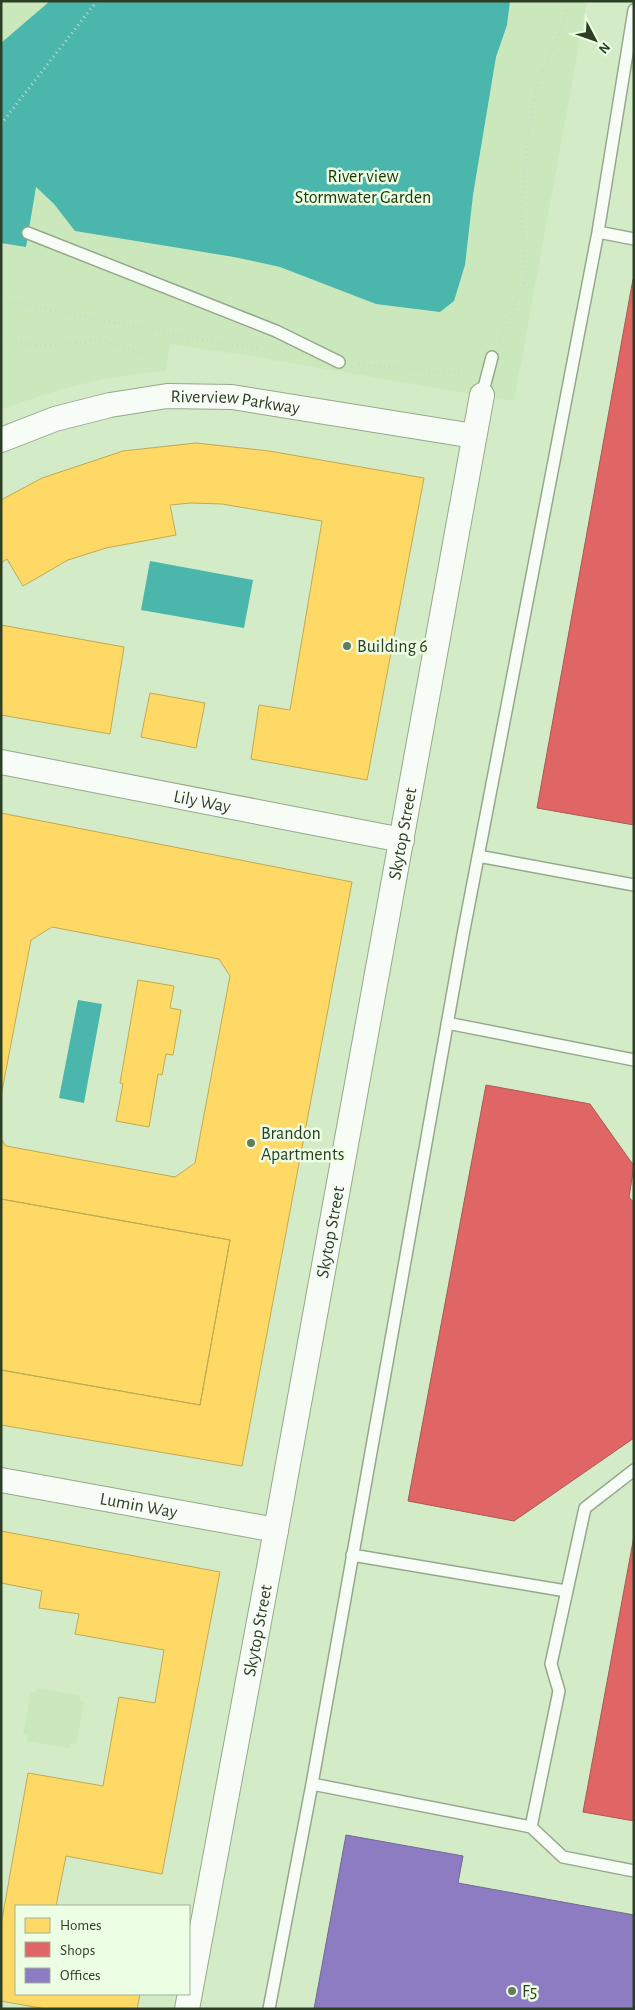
<svg xmlns="http://www.w3.org/2000/svg" width="635" height="2010" font-family="'Alegreya Sans',sans-serif">
	<style>
		.green { fill: #cae8bc }
		.water { fill: #4ab6ac }
		.homes { fill: #ffd966; stroke: #c0aa52 }
		.shops { fill: #e06666; stroke: #aa5a52 }
		.offices { fill: #8e7cc3; stroke: #716993 }
		.lines { fill: none; stroke-linecap: round; stroke-linejoin: round }
		.lane-casing { stroke: #95a88c; stroke-width: 14 }
		.street-casing { stroke: #95a88c; stroke-width: 26 }
		.path { stroke: #cfd7cb; stroke-width: 3; stroke-dasharray: 1 4; stroke-linecap: butt }
		.lane { stroke: #f8fcf7; stroke-width: 11 }
		.street { stroke: #f8fcf7; stroke-width: 24 }
		.poi-dot { fill: #667b5d; stroke: #ecfee4; stroke-width: 2 }
		.labels { text-anchor: middle; stroke-width: 5; stroke-linejoin: round; paint-order: stroke }
		.park-label { font-size: 18px; fill: #193705; stroke: #ecfee4 }
		.street-label { font-size: 18px; fill: #2c3e24; stroke: #ecfee4 }
		.poi-label { font-size: 18px; fill: #2c3e24; stroke: #ecfee4; text-anchor: start }
	</style>
	<rect width="100%" height="100%" fill="#d3ebc7"/>
	<path class="green" d="M1 1H587L514 401 232 353 170 344 166 371C108 375 55 389 1 410Z
		M37 1688 80 1696 79 1700 84 1702 76 1744 71 1743 70 1749 27 1741 28 1735H23L31 1692H36Z"/>
	<path class="water" d="M50 1H510L507 25 496 57 473 195 465 265 454 301 440 312 376 304 280 267 234 257 75 231 54 204 36 187 26 247 1 243V43Z
		M150 561 253 580 244 628 141 610Z
		M78 1000 102 1004 84 1103 59 1098Z"/>
	<path class="homes" d="M196 443 269 451 424 478 367 780 251 759 259 705 290 710 322 521 222 504 191 503 170 505 176 535 106 548 68 560 23 586 7 559 1 563V500L42 478 123 451Z
		M1 625 124 647 110 734 1 715Z
		M150 693 205 703 196 748 141 737Z
		M1 813 352 882 242 1466 1 1425V1370L200 1405 230 1240 1 1199V1139L6 1146 175 1177 195 1163 230 976 219 959 52 927 31 940 1 1096Z
		M138 980 174 986 170 1008 181 1010 173 1055 166 1054 162 1075 158 1074 149 1127 116 1121 123 1084 120 1083Z
		M1 1199 230 1240 200 1405 1 1370Z
		M1 1531 220 1572 162 1874 66 1856 56 1906H16V1994H140L137 2009H46L1 2001V1925L28 1773 103 1786 119 1697 155 1703 164 1650 75 1634 79 1614 39 1608 42 1591 1 1583Z"/>
	<path class="shops" d="M633 279H634V825L537 808Z
		M486 1085 590 1104 634 1166 629 1197 634 1203V1438L514 1521 408 1501Z
		M634 1536V1821L583 1812Z"/>
	<path class="offices" d="M346 1835 463 1856 458 1883 634 1915V2009H314Z"/>
	<g class="lines">
		<defs>
			<path id="lane" d="M598 232 634 239
				M28 233 276 331 339 362
				M482 395 492 357
				M478 856 634 885
				M447 1023 634 1060
				M352 1555 566 1591
				M312 1784 531 1827 563 1857 634 1871
				M531 1827 559 1691 551 1664 585 1508 634 1470
				M269 2009 312 1784 463 935 598 232 634 10"/>
			<g id="street">
				<path id="s1" d="M1 440 55 419 110 405 167 396 232 397 474 436"/>
				<path id="s2" d="M1 762 402 840"/>
				<path id="s3" d="M1 1480 276 1530"/>
				<path id="s4" d="M187 2009 276 1530 482 395"/>
			</g>
		</defs>
		<use href="#lane" class="lane-casing"/>
		<use href="#street" class="street-casing"/>
		<path class="path" d="M1 124 97 1
			M1 300 193 338 261 349
			M1 338 38 346 104 340 144 355
			M500 339 526 278 521 211 529 128 538 81 561 30 569 1
			M359 364 460 374 466 370"/>
		<use href="#lane" class="lane"/>
		<use href="#street" class="street"/>
	</g>
	<g class="poi-dot">
		<circle cx="347" cy="646" r="5"/>
		<circle cx="251" cy="1143" r="5"/>
		<circle cx="512" cy="1991" r="5"/>
	</g>
	<g class="labels">
		<g class="park-label">
			<text x="363" y="182">River view<tspan x="363" dy="21">Stormwater Garden</tspan></text>
		</g>
		<g class="street-label">
			<text dy="6" stroke="none"><textPath href="#s1" startOffset="241">Riverview Parkway</textPath></text>
			<text dy="6" stroke="none"><textPath href="#s2" startOffset="205">Lily Way</textPath></text>
			<text dy="6" stroke="none"><textPath href="#s4" startOffset="1195">Skytop Street</textPath></text>
			<text dy="6" stroke="none"><textPath href="#s4" startOffset="790">Skytop Street</textPath></text>
			<text dy="6" stroke="none"><textPath href="#s3" startOffset="140">Lumin Way</textPath></text>
			<text dy="6" stroke="none"><textPath href="#s4" startOffset="385">Skytop Street</textPath></text>
		</g>
		<g class="poi-label">
			<text x="357" y="652">Building 6</text>
			<text x="261" y="1139">Brandon<tspan x="261" dy="21">Apartments</tspan></text>
			<text x="522" y="1997">F5</text>
		</g>
	</g>
	<rect width="635" height="2010" fill="none" stroke="#2c3e24" stroke-width="5"/>
	<rect x="15" y="1905" width="175" height="90" fill="#ecfee4" stroke="#9fb197"/>
	<rect x="25" y="1918" width="25" height="15" fill="#ffd966" stroke="#9fb197"/>
	<text x="60" y="1930" font-size="15" fill="#2c3e24">Homes</text>
	<rect x="25" y="1942" width="25" height="15" fill="#e06666" stroke="#9fb197"/>
	<text x="60" y="1955" font-size="15" fill="#2c3e24">Shops</text>
	<rect x="25" y="1968" width="25" height="15" fill="#8e7cc3" stroke="#9fb197"/>
	<text x="60" y="1980" font-size="15" fill="#2c3e24">Offices</text>
	<g transform="translate(595 40) rotate(131)" stroke="#ecfee4" stroke-width="4" paint-order="stroke">
	<path d="M0-4L9 19L0 12L-9 19Z" fill="#2c3e24"/>
	<text y="-8" font-size="14" font-weight="bold" text-anchor="middle" fill="#2c3e24">N</text>
	</g>
</svg>
